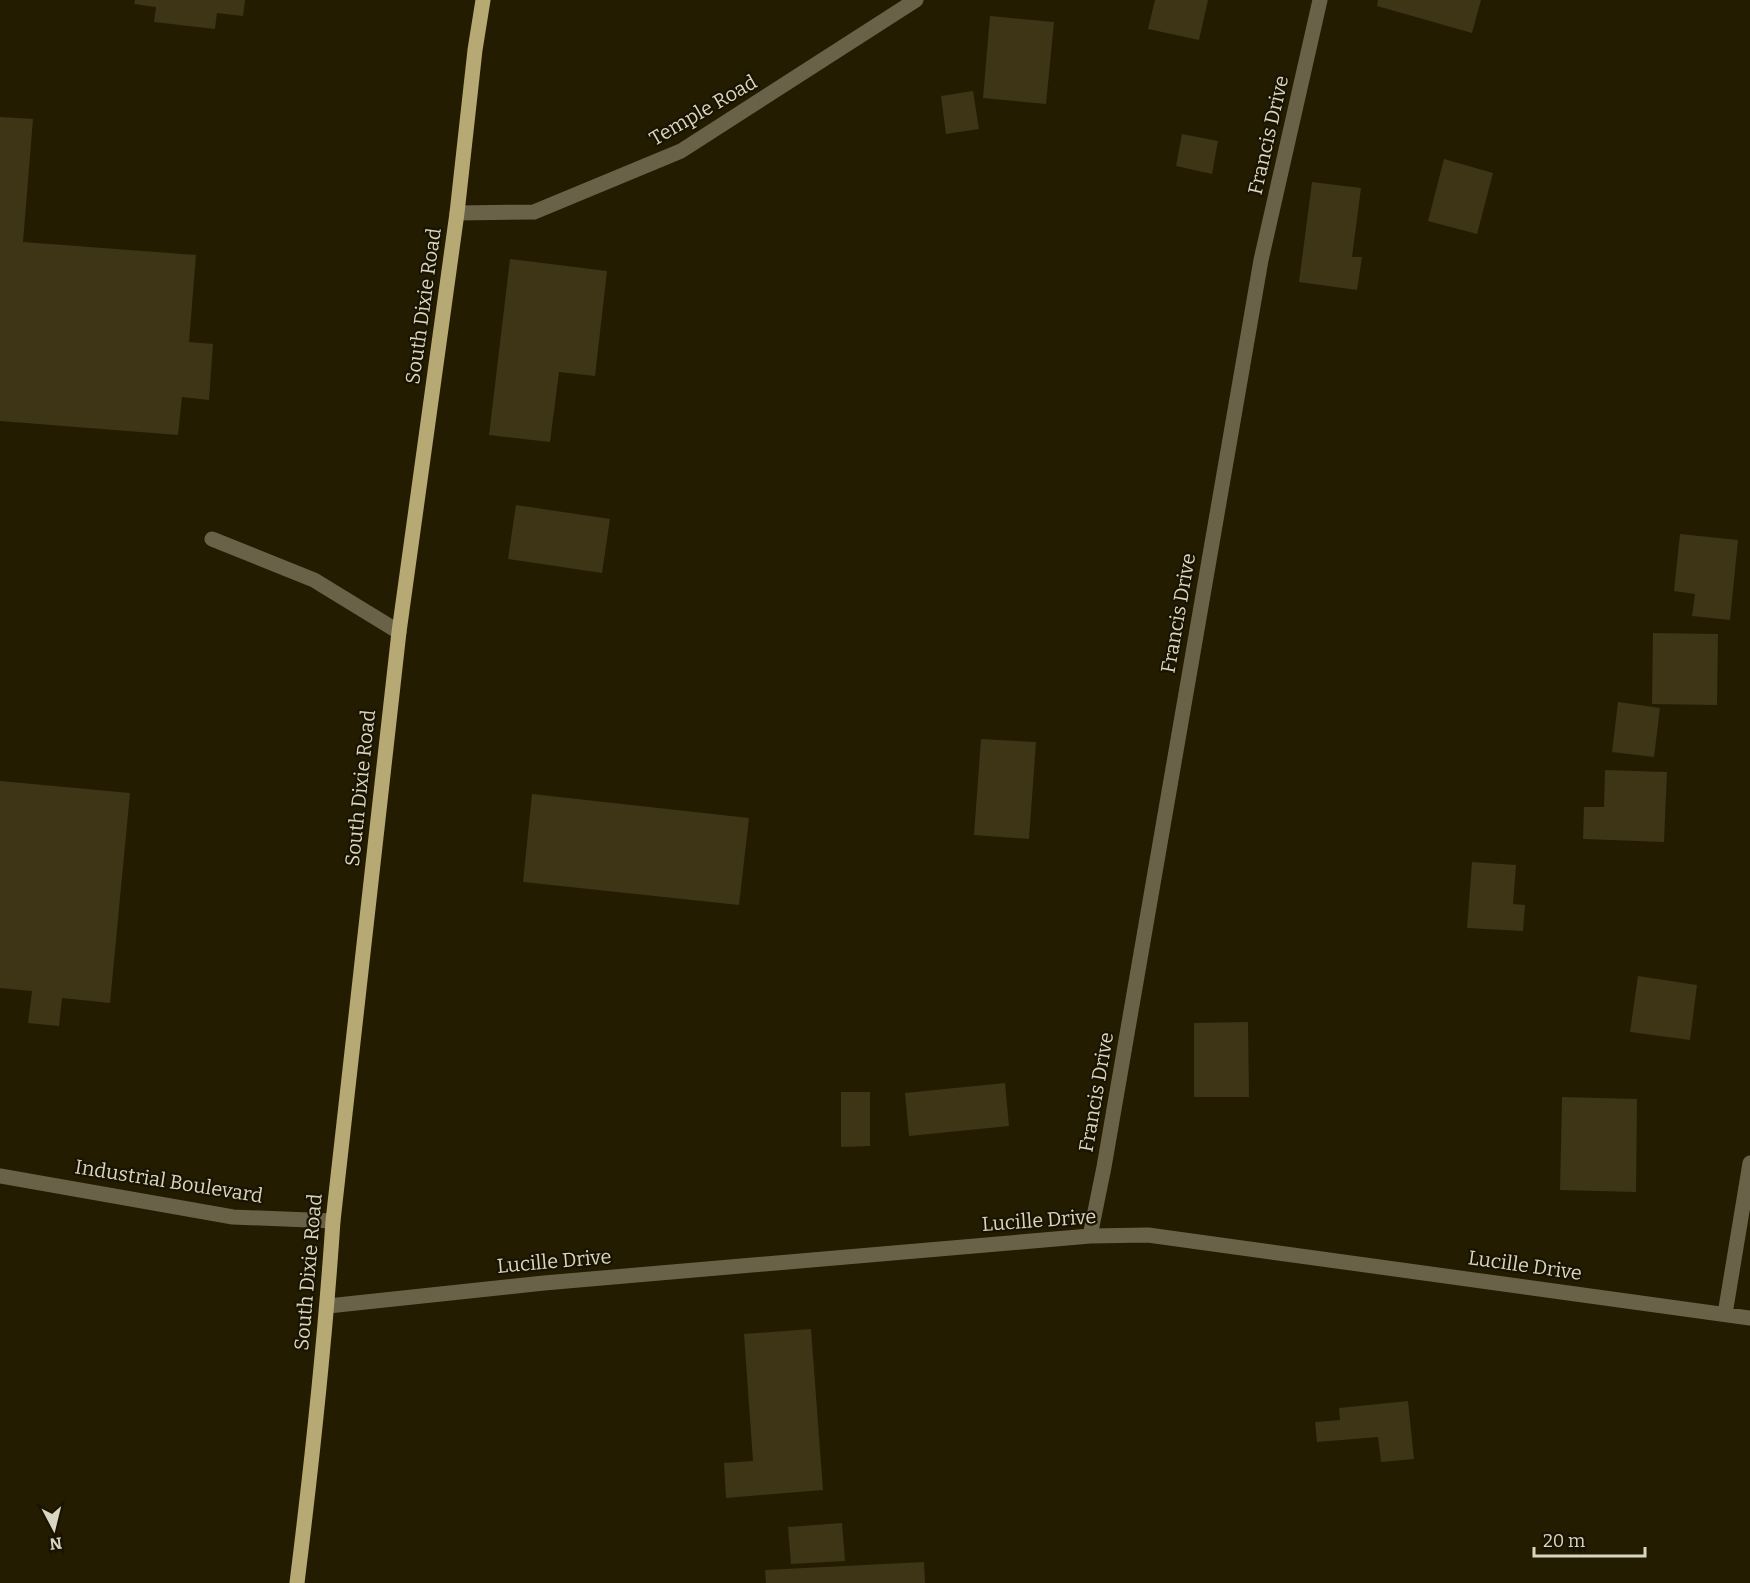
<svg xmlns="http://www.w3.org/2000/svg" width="1750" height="1583" font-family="Bitter,serif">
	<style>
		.building { fill: #3d3515 }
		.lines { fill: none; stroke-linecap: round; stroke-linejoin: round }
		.minor { stroke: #696249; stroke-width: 15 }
		.major { stroke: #b7a974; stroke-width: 15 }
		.labels { text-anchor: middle; stroke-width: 4.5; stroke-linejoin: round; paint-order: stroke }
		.street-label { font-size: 20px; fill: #d9d5c3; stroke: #191300 }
	</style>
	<rect width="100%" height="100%" fill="#241c00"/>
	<path class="building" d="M135 0H245L243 16 217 13 215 29 154 22 156 7 134 4Z
		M1155 0H1208L1199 40 1148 29Z
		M1378 0H1481L1472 33 1377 6Z
		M990 16 1054 22 1046 104 983 98Z
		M973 91 979 129 946 134 941 96Z
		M0 117 33 119 23 242 196 255 189 342 213 344 209 400 182 397 178 435 0 421Z
		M1182 134 1218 141 1212 174 1176 166Z
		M1444 159 1493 173 1477 234 1428 221Z
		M1312 182 1361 188 1352 257H1362L1357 290 1299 282Z
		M510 259 607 271 595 376 559 372 550 442 489 435Z
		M516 505 610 519 602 573 508 559Z
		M1680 534 1738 540 1730 620 1692 616 1695 594 1674 591Z
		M1653 633 1718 634 1717 705 1652 704Z
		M1618 702 1660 708 1654 757 1612 752Z
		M981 739 1036 742 1029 839 974 835Z
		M1605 770 1667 772 1664 842 1583 839 1584 807H1604Z
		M0 781 130 793 110 1003 62 998 59 1026 28 1023 32 991 0 988Z
		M532 794 749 818 739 905 523 882Z
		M1472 862 1516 865 1513 904 1525 905 1523 931 1467 928Z
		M1638 976 1697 985 1690 1040 1630 1032Z
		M1248 1022 1249 1097H1194V1023Z
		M1005 1083 1009 1126 909 1136 905 1093Z
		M841 1092H870V1146L841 1147Z
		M1562 1097 1637 1099 1636 1192 1560 1190Z
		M811 1329 823 1490 726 1498 724 1463 753 1461 744 1334Z
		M1408 1401 1414 1459 1381 1462 1378 1437 1317 1442 1315 1422 1340 1420 1339 1408Z
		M842 1523 845 1561 791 1564 788 1527Z
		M924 1562 925 1583H766L765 1570Z"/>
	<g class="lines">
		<path class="minor" d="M457 213 534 212 681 151 916 0
			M212 539 314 580 399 632
			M0 1176 233 1217 333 1221
			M1090 1236 1104 1167 1261 260 1320 0
			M328 1306 544 1283 1090 1236 1148 1235 1750 1318
			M1725 1314 1750 1163"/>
		<path class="major" d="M297 1583C312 1462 325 1342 333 1221L399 632 457 213 475 50 483 0"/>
	</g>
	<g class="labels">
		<g class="street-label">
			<text transform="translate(703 110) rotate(-30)" y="7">Temple Road</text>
			<text transform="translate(1268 135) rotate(-77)" y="7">Francis Drive</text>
			<text transform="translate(423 306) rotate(-82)" y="7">South Dixie Road</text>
			<text transform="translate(1178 613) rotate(-80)" y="7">Francis Drive</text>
			<text transform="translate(360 788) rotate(-84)" y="7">South Dixie Road</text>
			<text transform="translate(1096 1092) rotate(-80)" y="7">Francis Drive</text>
			<text transform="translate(169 1181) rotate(9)" y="7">Industrial Boulevard</text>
			<text transform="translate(1039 1220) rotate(-4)" y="7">Lucille Drive</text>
			<text transform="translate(554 1261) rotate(-5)" y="7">Lucille Drive</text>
			<text transform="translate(1525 1265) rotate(8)" y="7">Lucille Drive</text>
			<text transform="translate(308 1272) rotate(-85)" y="7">South Dixie Road</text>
		</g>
	</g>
	<g transform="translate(54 1529) rotate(173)" stroke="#191300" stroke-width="4.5" paint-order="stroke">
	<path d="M0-4.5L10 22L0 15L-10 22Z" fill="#d9d5c3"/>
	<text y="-9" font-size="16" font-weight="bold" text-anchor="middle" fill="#d9d5c3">N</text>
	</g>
	<path d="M1534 1547v9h111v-9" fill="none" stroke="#d9d5c3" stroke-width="3"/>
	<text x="1543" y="1547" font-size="18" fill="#d9d5c3" stroke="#191300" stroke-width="4.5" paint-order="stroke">20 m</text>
</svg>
